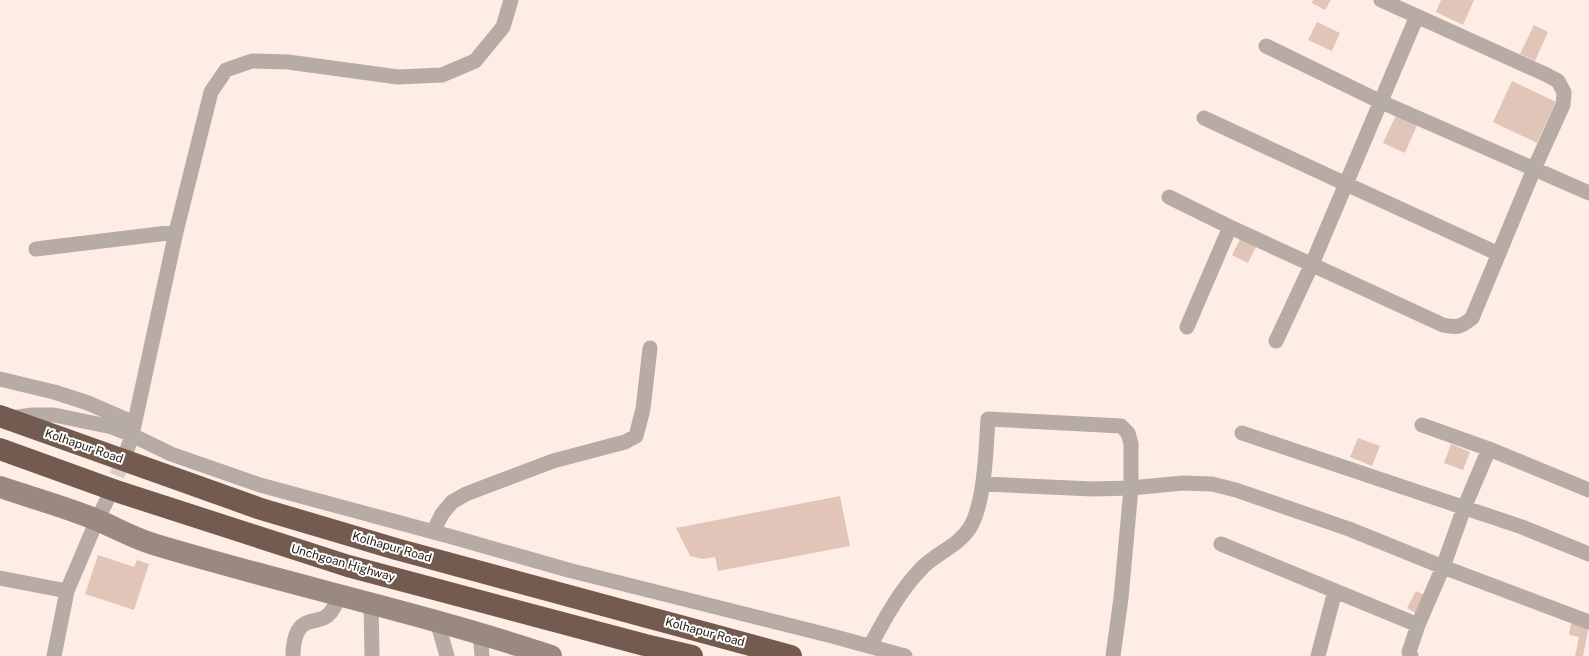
<svg xmlns="http://www.w3.org/2000/svg" width="1589" height="656" font-family="'Public Sans',sans-serif">
	<style>
		.building { fill: #e1c5b8 }
		.lines { fill: none; stroke-linecap: round; stroke-linejoin: round }
		.street-tunnel { stroke: #ddcdc5; stroke-width: 15; stroke-dasharray: 15 8; stroke-linecap: butt }
		.street { stroke: #b7aba5; stroke-width: 15 }
		.secondary { stroke: #9a8980; stroke-width: 22 }
		.highway { stroke: #735b50; stroke-width: 22 }
		.labels { text-anchor: middle; stroke-width: 4; stroke-linejoin: round; paint-order: stroke }
		.street-label { font-size: 12px; fill: #231915; stroke: #fefefe }
	</style>
	<rect width="100%" height="100%" fill="#feede4"/>
	<path class="building" d="M1313 0H1331L1325 10 1312 3Z
		M1441 0H1474L1463 25 1436 12Z
		M1317 22 1340 33 1332 51 1308 40Z
		M1534 25 1548 32 1535 61 1520 54Z
		M1512 81 1556 102 1537 143 1493 122Z
		M1397 113 1418 123 1405 153 1383 143Z
		M1241 237 1257 245 1248 263 1232 255Z
		M1358 438 1380 446 1372 466 1350 457Z
		M1451 444 1470 452 1463 470 1444 463Z
		M840 496 850 546 718 571 715 557 703 559 690 556 676 528Z
		M98 555 134 567 137 560 149 564 134 610 85 594Z
		M1416 591 1428 597 1419 615 1407 608Z
		M1571 623 1589 626 1583 656H1575L1579 637 1569 635Z"/>
	<g class="lines">
		<path class="street-tunnel" d="M108 497 127 451"/>
		<path class="street" d="M1266 46 1379 101 1589 193
			M1204 118 1346 184 1499 254
			M1169 197 1230 227 1443 325C1458 328 1461 327 1472 318L1534 169 1563 105 1564 92 1558 81 1547 75 1381 0
			M36 249 176 232
			M1187 327 1230 227
			M1276 341 1312 264 1417 16
			M0 379 54 392 88 403 134 423
			M10 418 33 415H54L112 427 132 435 171 454 260 485 456 538 568 570 832 636 905 656
			M1422 425 1489 449 1589 490
			M1242 433 1522 527 1589 554
			M127 450 132 435 176 232 211 92 226 70 252 61 288 62 398 77 442 75 475 61 503 27 511 0
			M983 484 1093 489 1131 488 1183 483 1212 484 1236 490 1349 529 1443 567 1589 622
			M433 532 442 514 452 502 466 494 553 461 625 442 636 436 643 409 650 348
			M1221 544 1418 625
			M0 578 67 591
			M371 603 372 656
			M437 621 447 656
			M480 633 482 656
			M870 646C884 620 899 592 920 570 934 554 957 547 969 529 985 505 986 448 988 419L1121 426 1128 433 1131 444V488L1121 598 1113 656
			M54 656 67 591 97 520 107 500
			M293 656C293 643 295 626 309 622 316 620 321 620 327 616 334 610 336 603 339 595
			M1318 656 1335 591
			M1411 656 1409 652 1418 625 1443 567 1464 508 1489 449"/>
		<path class="secondary" d="M0 487C32 498 66 507 97 520 116 528 133 538 153 544 285 584 420 612 551 656"/>
		<path class="highway" d="M0 416 261 509 396 549 791 656
			M0 449 119 492 348 566 645 645 692 656"/>
	</g>
	<g class="labels">
		<g class="street-label">
			<text transform="translate(84 446) rotate(19)" y="4">Kolhapur Road</text>
			<text transform="translate(392 547) rotate(16)" y="4">Kolhapur Road</text>
			<text transform="translate(343 563) rotate(16)" y="4">Unchgoan Highway</text>
			<text transform="translate(705 632) rotate(15)" y="4">Kolhapur Road</text>
		</g>
	</g>
</svg>
